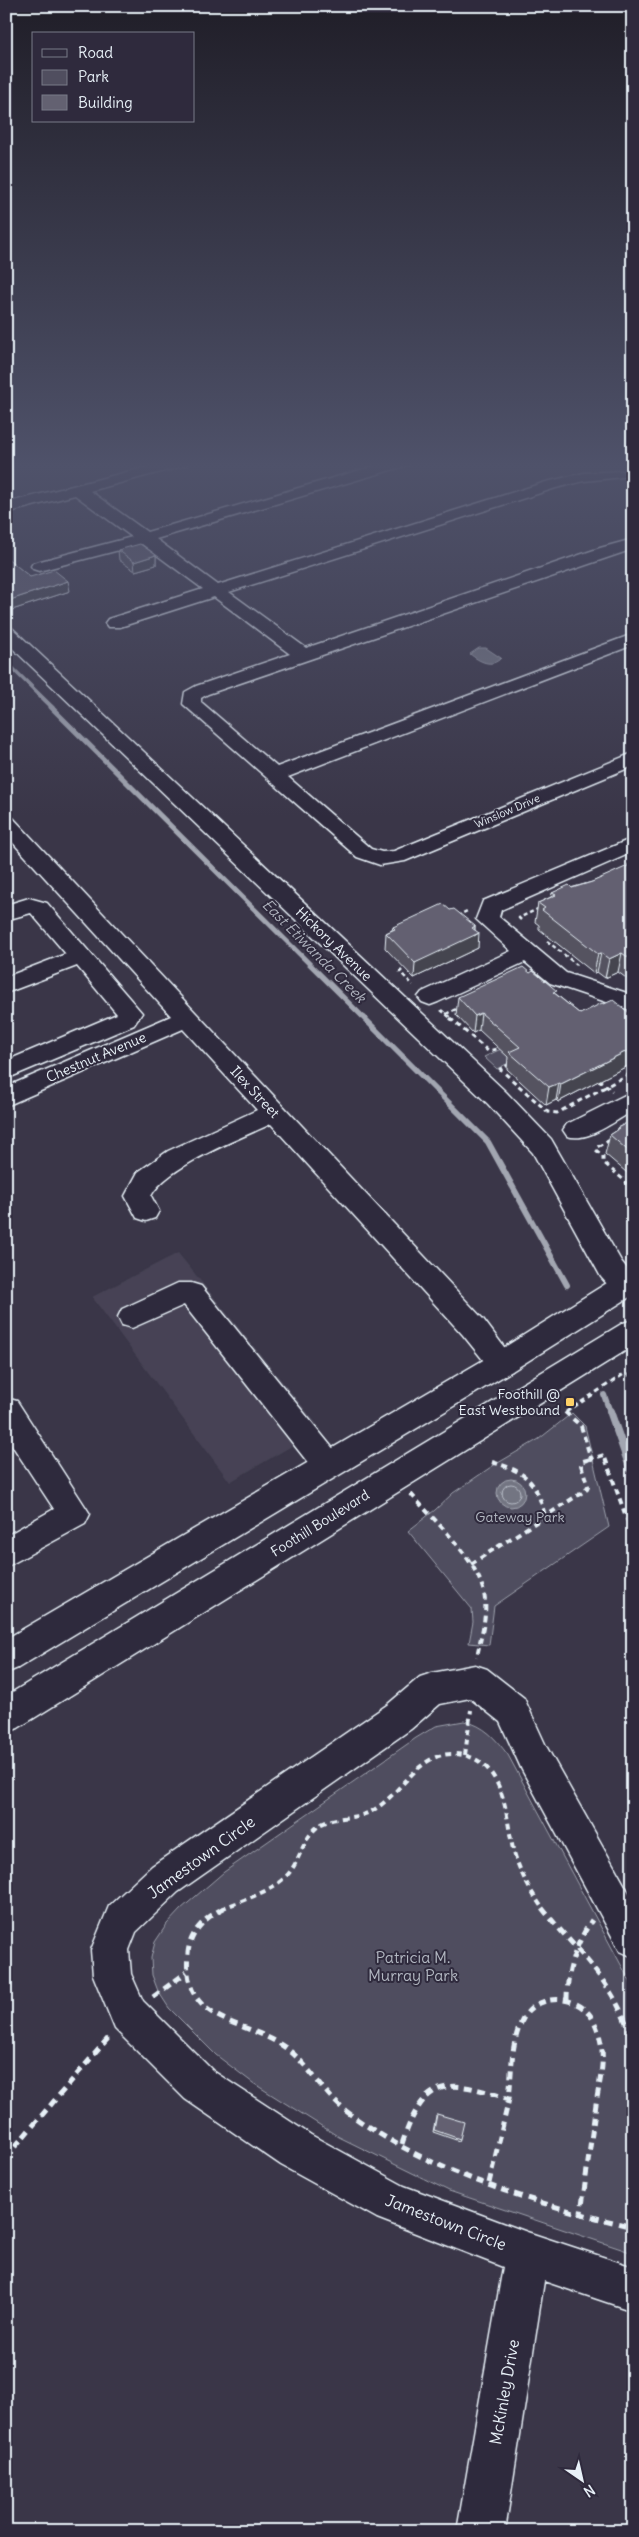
<svg xmlns="http://www.w3.org/2000/svg" width="639" height="2537" font-family="Delius,sans-serif">
	<style>
		.built { fill: #464354 }
		.green { fill: #504e5f; stroke: #9ca0ac }
		.water { fill: #737482; stroke: #a2a6b1 }
		.lines { fill: none; stroke-linecap: round; stroke-linejoin: round }
		.shore { stroke: #b9bfc9; stroke-width: 1 }
		.stream-far3 { stroke: #a2a6b1; stroke-width: 4 }
		.stream-far2 { stroke: #a2a6b1; stroke-width: 5 }
		.stream-far1 { stroke: #a2a6b1; stroke-width: 6 }
		.stream { stroke: #a2a6b1; stroke-width: 8 }
		.minor-casing { stroke: #e8f1f8; stroke-width: 3 }
		.major-casing { stroke: #e8f1f8; stroke-width: 3 }
		.path-far3 { stroke: #e8f1f8; stroke-width: 2.5; stroke-dasharray: 4 3; stroke-linecap: butt }
		.path-far2 { stroke: #e8f1f8; stroke-width: 3; stroke-dasharray: 5 4; stroke-linecap: butt }
		.path-far1 { stroke: #e8f1f8; stroke-width: 4; stroke-dasharray: 6 4.5; stroke-linecap: butt }
		.path { stroke: #e8f1f8; stroke-width: 5; stroke-dasharray: 8 5.5; stroke-linecap: butt }
		.minor { fill: #2f2a3d; fill-rule: evenodd }
		.major { fill: #2f2a3d; fill-rule: evenodd }
		.wall { fill: #555361; stroke: #e8f1f8 }
		.shaded-wall { fill: #45444f; stroke: #e8f1f8 }
		.building { fill: #636171; stroke: #e8f1f8 }
		.poi-dot { fill: #ffd166; stroke: #2f2a3d; stroke-width: 2 }
		.labels { text-anchor: middle; stroke-width: 4; stroke-linejoin: round; paint-order: stroke }
		.far-street-label { font-size: 11px; fill: #e8f1f8; stroke: #2f2a3d }
		.street-label { font-size: 14px; fill: #e8f1f8; stroke: #2f2a3d }
		.poi-label { font-size: 14px; fill: #e8f1f8; stroke: #2f2a3d; text-anchor: end }
		.park-label { font-size: 14px; fill: #b3b8c2; stroke: #2f2a3d }
		.water-label { font-size: 15px; font-style: italic; fill: #aeb2bd; stroke: #2f2a3d }
		.near-street-label { font-size: 16px; fill: #e8f1f8; stroke: #2f2a3d }
		.near-park-label { font-size: 16px; fill: #b3b8c2; stroke: #2f2a3d }
	</style>
	<rect width="100%" height="100%" fill="#3a3648"/>
	<filter id="ink" filterUnits="userSpaceOnUse"><feTurbulence type="fractalNoise" baseFrequency=".02" numOctaves="2"/><feDisplacementMap in="SourceGraphic" scale="10" xChannelSelector="R" yChannelSelector="G"/><feConvolveMatrix kernelMatrix="1 2 1 2 8 2 1 2 1" color-interpolation-filters="sRGB"/></filter>
	<g filter="url(#ink)">
		<path class="built" d="M178 1253 321 1429 230 1482 92 1297Z"/>
		<path class="green" d="M501 1049 514 1060 497 1069 484 1057Z
			M572 1413 585 1426 609 1527 494 1606 489 1645 469 1643 473 1622 472 1609 408 1531 435 1510 453 1493 491 1467 539 1439Z
			M464 1721C485 1726 495 1738 508 1755L633 1987V2253L449 2191 339 2137 253 2083 216 2055 169 2008 158 1991 152 1975 151 1958 155 1942 167 1924 181 1909 224 1872 416 1738 436 1726Z"/>
		<path class="water" d="M479 648H486L501 658C492 668 480 662 470 654Z
			M497 1493a14 14 0 1 1 28 0a14 14 0 1 1-28 0Z"/>
		<g class="lines">
			<path class="shore" d="M502 1493a9 9 0 1 1 18 0a9 9 0 1 1-18 0Z"/>
			<path class="stream-far3" d="M6 662 53 708"/>
			<path class="stream-far2" d="M51 707 365 1019"/>
			<path class="stream-far1" d="M364 1018 488 1142 567 1285
				M604 1395 610 1412"/>
			<path class="stream" d="M610 1411 633 1476"/>
			<defs>
				<path id="minor" d="M166 462H189L187 465 90 491 147 532 388 462H410L408 465 156 539 218 585 546 482 584 473 623 471 625 474 623 477 584 481 556 488 229 592 306 648 600 548 633 539V549L208 694 201 698V702L277 767 633 634V645L288 777 371 849 382 852 394 851 633 753V766L405 861 380 865 357 857 183 704 185 692 196 686 290 654 214 597 120 627H108L105 623 108 619 203 589 142 544 39 571 33 569 31 566 33 563 132 537 75 495 6 513V503Z
					M6 627 12 628 506 1092 551 1139 621 1261 633 1276V1294C617 1300 611 1288 601 1277L533 1153 488 1104 6 642Z
					M6 816 13 818 483 1319 516 1363 512 1371 502 1375 492 1371 463 1335 271 1124C239 1139 167 1166 151 1196L159 1211 155 1218 146 1221 137 1218 125 1196 138 1172 168 1151 257 1110 183 1029 6 1106V1087L171 1016 6 835Z
					M633 838V852L501 910 499 917 566 973 633 995V1011L550 983 525 962 438 1002 430 1005 422 1002 418 997 422 992 511 951 476 919 483 901Z
					M29 898 47 903 142 1013 134 1025 6 1079V1061L117 1014 77 966 6 993V977L66 954 31 913 6 920V905Z
					M633 1091V1111C614 1121 588 1143 567 1136L563 1130 567 1124Z
					M178 1283H191L201 1286 339 1456 343 1465 339 1474 328 1478 317 1474 184 1305 132 1328 122 1325 118 1317 122 1309Z
					M6 1398 17 1401 90 1514 85 1524 6 1567V1536L54 1509 6 1436Z
					M475 1665 487 1669 524 1698 546 1746 633 1900V1957L620 1951 522 1770 500 1722 470 1698 440 1704 411 1729 178 1892 136 1932 129 1950 131 1974 143 2001 213 2071 311 2135 404 2186 527 2232 633 2267V2311L544 2281 505 2531H457L503 2267 377 2218 281 2165 185 2099 115 2029 93 1975 91 1950 109 1906 152 1866 387 1705 420 1677 432 1673Z"/>
				<path id="major" d="M633 1270V1295L512 1371 18 1668 6 1673V1639L492 1355 623 1273Z
					M633 1320V1346L18 1728 6 1733V1696L623 1323Z"/>
			</defs>
			<use href="#minor" class="minor-casing"/>
			<use href="#major" class="major-casing"/>
			<path class="path-far3" d="M457 916 467 911
				M521 920 519 918 540 908
				M547 941 577 965
				M402 970 400 972 413 985
				M441 1010 452 1019
				M446 1014 460 1007"/>
			<path class="path-far2" d="M450 1018 488 1051 501 1048
				M510 1064 500 1069 548 1112 557 1113 633 1072
				M598 1079 612 1091
				M610 1140 597 1147 596 1150 603 1156V1162L633 1188
				M566 1412 624 1374 633 1376"/>
			<path class="path-far1" d="M565 1412 581 1426 591 1459 604 1455 633 1536
				M492 1462C527 1472 536 1481 545 1516
				M411 1494C435 1522 482 1562 485 1600 487 1618 480 1639 477 1657
				M471 1564 586 1490 588 1486 581 1465 583 1461 591 1459
				M465 1755 471 1710
				M221 1909C242 1900 265 1894 282 1880 299 1867 300 1844 315 1829 330 1814 354 1821 372 1811 404 1793 420 1746 463 1755 474 1757 485 1764 491 1773 507 1795 507 1823 513 1849 519 1871 530 1891 543 1909"/>
			<path class="path" d="M224 1908C205 1917 190 1932 188 1953 181 2026 243 2017 286 2048 310 2065 323 2094 346 2111 426 2172 537 2204 633 2227
				M542 1908C581 1957 614 1980 633 2043
				M153 1997 187 1972
				M567 2000C567 1970 575 1945 592 1920
				M402 2144C424 2077 447 2078 509 2099 512 2073 510 2041 524 2017 538 1994 574 1994 590 2015 596 2023 599 2033 601 2043 605 2063 599 2084 596 2104 591 2140 586 2177 581 2213
				M6 2157 110 2036
				M489 2183 509 2099"/>
			<use href="#minor" class="minor"/>
			<use href="#major" class="major"/>
		</g>
		<path class="wall" d="M118 550 156 555V565L135 571 119 560Z
			M6 557 30 577 70 591 12 610 6 604Z
			M633 862V983L618 972 605 978 597 972 594 973 539 929V925L535 922 538 903 551 897 552 893 592 882 628 867V864Z
			M475 926V930L478 948 414 978 385 948 386 933 392 930 393 927Z
			M556 994 580 1014 604 1004 633 1016V1063L558 1102 556 1100 546 1105 507 1069 508 1057 479 1030 473 1033 456 1015 458 997Z
			M633 1120V1178L605 1154 610 1135 616 1131 617 1128Z
			M436 2116 460 2139 459 2141 433 2132Z"/>
		<path class="shaded-wall" d="M156 555V565L135 571 134 562Z
			M68 581 70 591 12 610 10 600Z
			M475 926 474 936 479 933 478 948 414 978 415 963Z
			M601 953 597 972 594 973 598 954Z
			M622 953 618 972 605 978 609 959Z
			M481 1013 479 1030 473 1033 475 1016Z
			M633 1048V1063L558 1102 561 1084Z
			M559 1083 556 1100 546 1105 549 1087Z"/>
		<path class="building" d="M140 544 156 555 134 562 118 550Z
			M6 557 30 577 54 570 68 581 10 600 6 596Z
			M633 862V961L622 953 609 959 601 953 598 954 542 910 545 908 538 903 556 895 552 893 569 885 572 888 592 882 630 865 628 864Z
			M443 904 450 910 454 909 475 926 472 928 479 933 415 963 386 933 395 929 393 927Z
			M523 967 530 973 533 971 557 991 553 992 580 1014 602 1003 604 1004 613 1000 633 1016V1048L561 1084 559 1083 549 1087 509 1052 520 1047 481 1013 475 1016 458 997Z
			M633 1120V1155L610 1135 619 1129 617 1128Z
			M437 2114 464 2122 460 2139 434 2130Z"/>
	</g>
	<linearGradient id="sky" x2="0" y2="1"><stop stop-color="#201e28"/><stop offset="0.57" stop-color="#4f526a"/><stop offset="1" stop-color="#4f526a" stop-opacity="0"/></linearGradient>
	<rect width="639" height="817" fill="url(#sky)"/>
	<rect class="poi-dot" x="565" y="1397" width="10" height="10" rx="2.5"/>
	<g class="labels">
		<g class="far-street-label">
			<text transform="translate(507 811) rotate(-23)" y="4">Winslow Drive</text>
		</g>
		<g class="street-label">
			<text transform="translate(334 944) rotate(44)" y="5">Hickory Avenue</text>
			<text transform="translate(96 1057) rotate(-23)" y="5">Chestnut Avenue</text>
			<text transform="translate(255 1092) rotate(47)" y="5">Ilex Street</text>
			<text transform="translate(320 1523) rotate(-32)" y="5">Foothill Boulevard</text>
		</g>
		<g class="poi-label">
			<text x="560" y="1399">Foothill @<tspan x="560" dy="16">East Westbound</tspan></text>
		</g>
		<g class="park-label">
			<text x="520" y="1522">Gateway Park</text>
		</g>
		<g class="water-label">
			<text transform="translate(314 951) rotate(45)" y="5">East Etiwanda Creek</text>
		</g>
		<g class="near-street-label">
			<text transform="translate(201 1857) rotate(-36)" y="6">Jamestown Circle</text>
			<text transform="translate(446 2222) rotate(21)" y="6">Jamestown Circle</text>
			<text transform="translate(504 2392) rotate(-80)" y="6">McKinley Drive</text>
		</g>
		<g class="near-park-label">
			<text x="413" y="1963">Patricia M.<tspan x="413" dy="18">Murray Park</tspan></text>
		</g>
	</g>
	<rect width="639" height="2537" fill="none" stroke="#2f2a3d" stroke-width="25"/>
	<rect x="12" y="12" width="614" height="2512" fill="none" stroke="#e8f1f8" stroke-width="2" filter="url(#ink)"/>
	<rect x="32" y="32" width="162" height="90" fill="#2f2a3d" stroke="#797a88"/>
	<rect x="42" y="49" width="25" height="8" fill="#2f2a3d" stroke="#797a88"/>
	<text x="78" y="58" font-size="15" fill="#e8f1f8">Road</text>
	<rect x="42" y="70" width="25" height="15" fill="#504e5f" stroke="#797a88"/>
	<text x="78" y="82" font-size="15" fill="#e8f1f8">Park</text>
	<rect x="42" y="95" width="25" height="15" fill="#636171" stroke="#797a88"/>
	<text x="78" y="108" font-size="15" fill="#e8f1f8">Building</text>
	<g transform="translate(582 2480) rotate(146)" stroke="#2f2a3d" stroke-width="4" paint-order="stroke">
	<path d="M0-4L9 19L0 12L-9 19Z" fill="#e8f1f8"/>
	<text y="-8" font-size="14" font-weight="bold" text-anchor="middle" fill="#e8f1f8">N</text>
	</g>
</svg>
